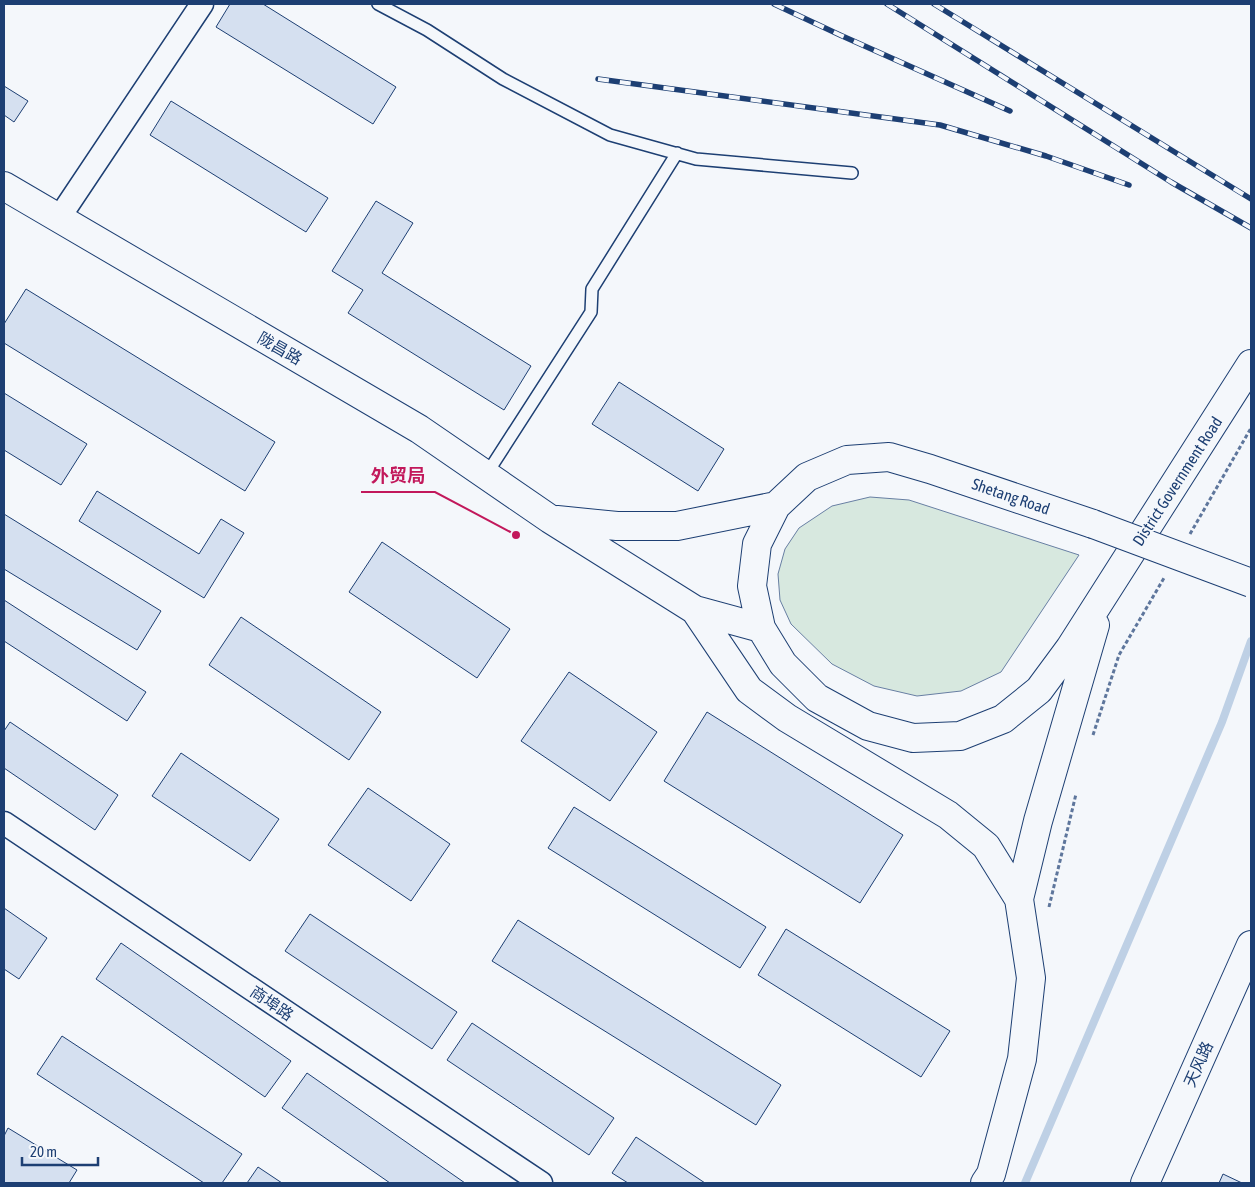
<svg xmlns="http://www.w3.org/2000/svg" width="1255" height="1187" font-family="'Asap Condensed','Noto Sans SC',sans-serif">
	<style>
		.green { fill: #d7e8df; stroke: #687fa3 }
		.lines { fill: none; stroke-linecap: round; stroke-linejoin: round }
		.stream { stroke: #bed0e5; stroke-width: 8 }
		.building { fill: #d5e0f0; stroke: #1d3f73 }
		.lane-casing { stroke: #1d3f73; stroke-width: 14 }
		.street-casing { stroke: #1d3f73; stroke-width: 25 }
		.secondary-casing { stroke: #1d3f73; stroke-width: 30 }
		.path { stroke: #5e769c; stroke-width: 3; stroke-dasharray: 4 2.5; stroke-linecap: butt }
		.lane { stroke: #f4f7fb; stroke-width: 11 }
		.street { stroke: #f4f7fb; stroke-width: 22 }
		.secondary { stroke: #f4f7fb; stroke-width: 28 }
		.rail-casing { stroke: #1d3f73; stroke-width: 5.5 }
		.rail { stroke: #f4f7fb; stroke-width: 4; stroke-dasharray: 11; stroke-linecap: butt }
		.secondary-bridge-casing { stroke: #1d3f73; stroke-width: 30; stroke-linecap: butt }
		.secondary-bridge { stroke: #f4f7fb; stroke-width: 28 }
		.labels { text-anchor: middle; stroke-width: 4; stroke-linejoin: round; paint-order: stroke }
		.street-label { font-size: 16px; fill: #1d3f73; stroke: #f4f7fb }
		.leader { fill: none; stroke: #c2185b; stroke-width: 2 }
		.callout-dot { fill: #c2185b; stroke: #f4f7fb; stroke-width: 2 }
		.callout-label { font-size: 18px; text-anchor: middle; font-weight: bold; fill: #c2185b; stroke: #f4f7fb; stroke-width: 4; stroke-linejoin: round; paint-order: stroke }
	</style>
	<rect width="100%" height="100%" fill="#f4f7fb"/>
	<path class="green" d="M870 497 909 500 1079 555 1001 672 961 691 917 696 874 686 832 664 791 624 780 600 778 574 785 549 799 528 832 506Z"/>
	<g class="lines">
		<path class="stream" d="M1025 1183 1222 722 1251 641"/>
	</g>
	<path class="building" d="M230 4H263L396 87 373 124 216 27Z
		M4 86 28 101 14 122 4 115Z
		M171 101 328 198 306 232 150 135Z
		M376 201 413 223 382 273 531 366 504 410 348 313 363 290 332 271Z
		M26 289 275 442 245 491 4 343V324Z
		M619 382 724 449 698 491 592 424Z
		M4 393 87 444 61 485 4 450Z
		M97 491 199 554 221 519 244 533 204 598 79 521Z
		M4 514 161 611 137 650 4 569Z
		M382 542 510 629 477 678 349 592Z
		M4 600 146 692 127 721 4 641Z
		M241 617 381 712 349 760 209 665Z
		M569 672 657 732 610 801 521 741Z
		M707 712 903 835 860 903 664 781Z
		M10 722 118 795 95 830 4 768V731Z
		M181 753 279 819 250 861 152 796Z
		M368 788 450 844 411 901 328 845Z
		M574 807 766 927 740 968 548 848Z
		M4 908 47 938 19 979 4 969Z
		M310 914 457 1012 432 1049 285 951Z
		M518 920 781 1085 756 1125 492 961Z
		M786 929 950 1031 921 1077 758 975Z
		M121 943 291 1061 265 1097 96 979Z
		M472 1023 614 1118 589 1155 447 1060Z
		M62 1036 242 1154 222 1183H204L37 1074Z
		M307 1073 465 1183H390L282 1108Z
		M8 1128 77 1170 69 1183H4V1136Z
		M636 1137 705 1183H628L612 1173Z
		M258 1167 282 1183H247Z
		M1223 1174 1242 1183H1219Z"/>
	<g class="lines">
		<defs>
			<path id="lane" d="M378 4 427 30 503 79 610 135 696 159 852 173
				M486 475 591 312 592 289 677 153"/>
			<path id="street" d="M59 218 202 4
				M4 823 541 1183"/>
			<path id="secondary" d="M4 186 419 429 550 519 695 610 749 690 787 718 948 815 986 846 1019 899 1031 978 1022 1059 991 1174 985 1183
				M557 520 617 526H677L776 506
				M1093 524 930 469 889 457 847 460 807 477 776 506 757 544 752 586 761 628 783 664 817 698 868 726 913 738 960 736 1003 719 1039 690 1070 648 1251 364
				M695 610 761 628
				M1019 899 1038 821 1095 625
				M1145 1183 1251 945"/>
		</defs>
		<use href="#lane" class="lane-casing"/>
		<use href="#street" class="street-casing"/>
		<use href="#secondary" class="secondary-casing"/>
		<path class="path" d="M1190 534 1251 428
			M1093 735 1119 655 1164 578
			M1049 907 1076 794"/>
		<use href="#lane" class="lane"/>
		<use href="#street" class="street"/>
		<use href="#secondary" class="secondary"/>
		<defs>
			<path id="rail" d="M774 4 840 35 1010 111
				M887 4 1171 182 1251 228
				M934 4 1251 199
				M598 79 940 125 1046 156 1129 185"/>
		</defs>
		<use href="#rail" class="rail-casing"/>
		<use href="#rail" class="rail"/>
		<defs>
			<path id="secondary-bridge" d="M1093 524 1251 583"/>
		</defs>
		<use href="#secondary-bridge" class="secondary-bridge-casing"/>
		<use href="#secondary-bridge" class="secondary-bridge"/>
	</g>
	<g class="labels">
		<g class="street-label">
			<text transform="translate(280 348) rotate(30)" y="6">陇昌路</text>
			<text transform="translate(1177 481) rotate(-57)" y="6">District Government Road</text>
			<text transform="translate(1011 496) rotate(19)" y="6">Shetang Road</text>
			<text transform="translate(272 1003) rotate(34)" y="6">商埠路</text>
			<text transform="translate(1198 1064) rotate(-66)" y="6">天风路</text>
		</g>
	</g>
	<path class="leader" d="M516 535L435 492H361"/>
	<circle class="callout-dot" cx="516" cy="535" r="5"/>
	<g class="callout-label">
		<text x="398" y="482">外贸局</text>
	</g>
	<rect width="1255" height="1187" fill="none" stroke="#1d3f73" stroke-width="10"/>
	<path d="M22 1157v8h76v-8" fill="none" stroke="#1d3f73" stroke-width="2.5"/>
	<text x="30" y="1157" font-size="15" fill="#1d3f73" stroke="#f4f7fb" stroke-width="4" paint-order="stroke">20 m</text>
</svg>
